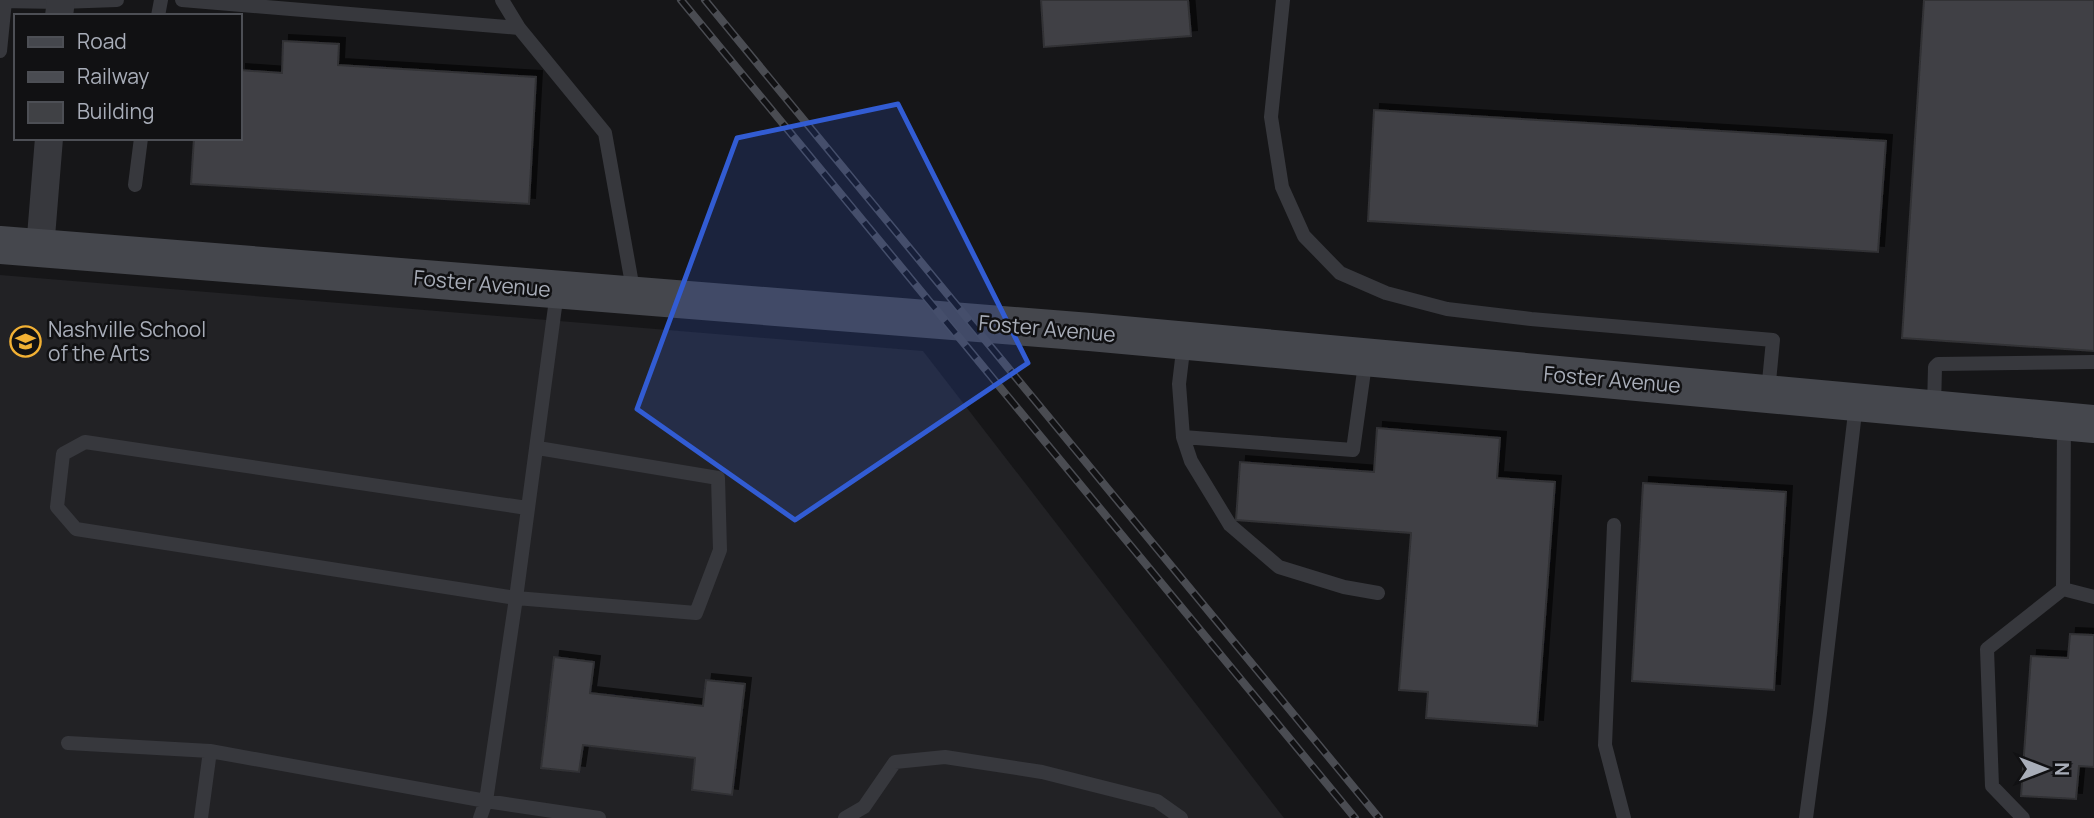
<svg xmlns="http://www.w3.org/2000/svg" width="2094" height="818" font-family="Manrope,sans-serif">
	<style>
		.built { fill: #222225 }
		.building { fill: #404145; stroke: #303034; stroke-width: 2; filter: url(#shadow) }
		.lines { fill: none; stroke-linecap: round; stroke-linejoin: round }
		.lane { stroke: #37383d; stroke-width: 14 }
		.street { stroke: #37383d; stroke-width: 28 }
		.secondary { stroke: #45474d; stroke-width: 38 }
		.rail-casing { stroke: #4a4c52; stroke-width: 8 }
		.rail { stroke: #111113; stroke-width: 5; stroke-dasharray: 16; stroke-linecap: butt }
		.marked { fill: #325cd3; fill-opacity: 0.2; stroke: #325cd3; stroke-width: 5; stroke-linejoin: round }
		.labels { text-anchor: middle; stroke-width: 5; stroke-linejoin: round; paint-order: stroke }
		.street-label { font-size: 21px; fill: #a8adb8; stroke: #111113 }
		.poi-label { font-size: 21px; fill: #a8adb8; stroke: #111113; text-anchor: start }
	</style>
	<defs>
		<filter id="shadow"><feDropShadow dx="6" dy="-6" stdDeviation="0" flood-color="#0009"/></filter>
	</defs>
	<rect width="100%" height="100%" fill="#161618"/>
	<path class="built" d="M0 275 923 351 1284 818H0Z"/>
	<path class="building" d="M1041 0H1188L1191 36 1044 47Z
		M1924 0H2094V351L1902 338Z
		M283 41 339 44 338 65 536 77 529 204 191 184 194 138H240V70L282 73Z
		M1374 110 1886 141 1878 252 1368 221Z
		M1377 428 1500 438 1497 478 1555 482 1537 726 1426 718 1428 692 1399 690 1411 533 1236 520 1240 462 1374 472Z
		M1643 483 1786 492 1774 690 1632 681Z
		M2070 634 2094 635V767L2079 766 2076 799 2021 796 2031 656 2068 658Z
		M554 657 594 662 590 693 703 706 706 680 745 684 732 795 692 790 695 758 583 745 579 772 541 768Z"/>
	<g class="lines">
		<path class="lane" d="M182 0 519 28 605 133 634 295
			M502 0 519 28
			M1283 0 1271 117 1282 187 1304 236 1340 273 1386 293 1447 309 1531 319 1773 340 1768 392
			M0 1 60 2 117 0
			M158 16 161 0
			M0 51 5 1
			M135 185 141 138
			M1184 342 1179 384 1183 437 1191 461 1230 525 1279 567 1344 587 1378 593
			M1934 408 1935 367 1938 364 2094 362
			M2064 423 2063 589 2094 597
			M1183 437 1353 450 1366 357
			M527 508 85 442 63 454 57 507 76 529 516 598 557 292
			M1614 525 1605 745 1624 818
			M68 743 210 751 486 801 599 818
			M201 818 210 751
			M480 818 486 801 516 598 696 613 720 550 718 478 538 448
			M845 818 864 807 895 762 945 757 1042 772 1157 801 1181 818
			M1806 818 1820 713 1856 404
			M2023 818 1992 786 1987 649 2063 589"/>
		<path class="street" d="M59 16 61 0
			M40 249 49 138"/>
		<path class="secondary" d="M0 245 1090 332 2094 424"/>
		<defs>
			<path id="rail" d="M681 0 1355 818
				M705 0 1379 818"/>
		</defs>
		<use href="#rail" class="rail-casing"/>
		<use href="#rail" class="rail"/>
	</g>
	<path class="marked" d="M898 104 1028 363 795 520 637 409 737 138Z"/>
	<defs>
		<symbol id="school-ring" viewBox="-11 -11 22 22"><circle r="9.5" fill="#111113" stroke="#f2b134" stroke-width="1.5"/><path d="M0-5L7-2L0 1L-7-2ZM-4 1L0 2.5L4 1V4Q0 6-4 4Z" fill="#f2b134"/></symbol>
	</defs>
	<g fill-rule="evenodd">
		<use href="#school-ring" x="8" y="324" width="35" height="35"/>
	</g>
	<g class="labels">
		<g class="street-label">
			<text transform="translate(482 284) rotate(5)" y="7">Foster Avenue</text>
			<text transform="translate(1047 329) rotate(5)" y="7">Foster Avenue</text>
			<text transform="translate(1612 380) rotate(5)" y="7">Foster Avenue</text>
		</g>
		<g class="poi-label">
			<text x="48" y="337">Nashville School<tspan x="48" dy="24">of the Arts</tspan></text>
		</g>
	</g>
	<rect x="14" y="14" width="228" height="126" fill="#111113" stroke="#4d4f55" stroke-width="2"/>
	<rect x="28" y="37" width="35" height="10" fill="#45474d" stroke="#4d4f55" stroke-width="2"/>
	<text x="77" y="49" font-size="21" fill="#a8adb8">Road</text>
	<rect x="28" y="72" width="35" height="10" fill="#4a4c52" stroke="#4d4f55" stroke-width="2"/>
	<text x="77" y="84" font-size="21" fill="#a8adb8">Railway</text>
	<rect x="28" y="102" width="35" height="21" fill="#404145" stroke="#4d4f55" stroke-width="2"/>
	<text x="77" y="119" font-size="21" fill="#a8adb8">Building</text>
	<g transform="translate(2045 769) rotate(90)" stroke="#111113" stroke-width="5" paint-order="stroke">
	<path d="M0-5L12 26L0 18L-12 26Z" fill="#a8adb8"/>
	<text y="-10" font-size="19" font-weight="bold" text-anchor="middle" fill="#a8adb8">N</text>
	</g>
</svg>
